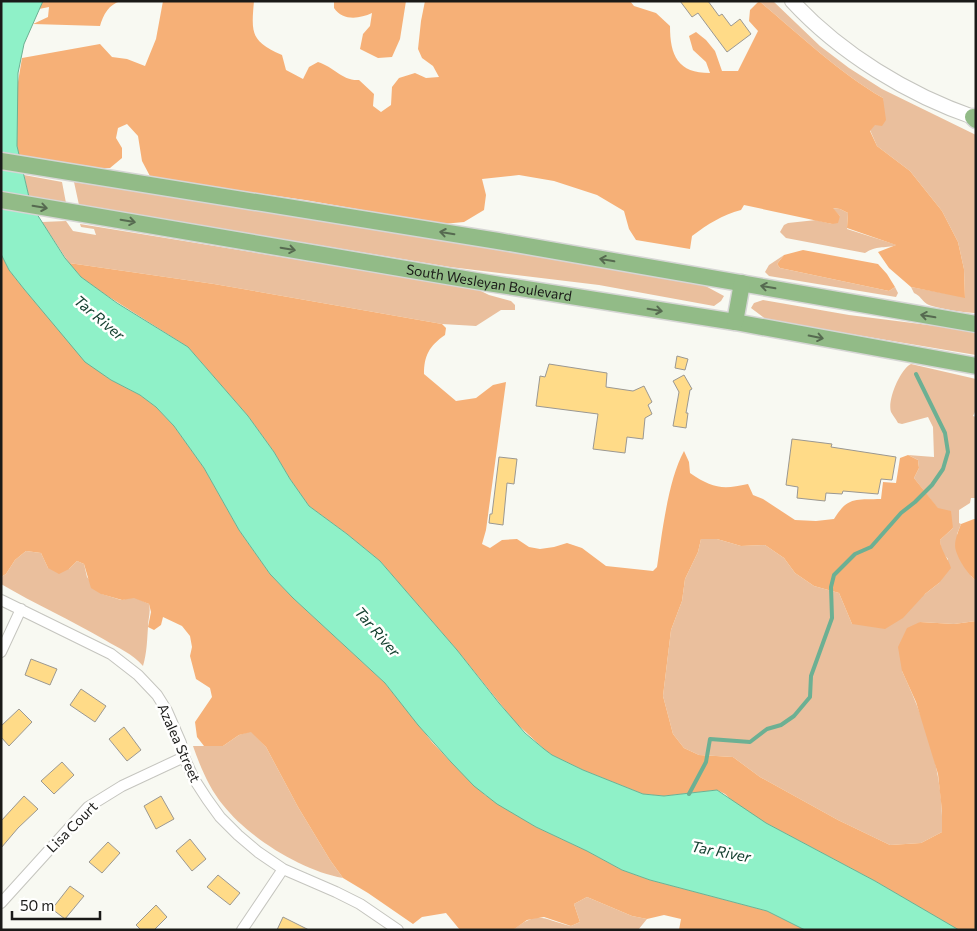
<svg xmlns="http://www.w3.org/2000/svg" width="977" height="931" font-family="Commissioner,sans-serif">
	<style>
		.green { fill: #eabf9d }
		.forest { fill: #f6b077 }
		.water { fill: #8ff1c8; stroke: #6cb093 }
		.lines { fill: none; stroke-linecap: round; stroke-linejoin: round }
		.stream { stroke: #6cb093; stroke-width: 4 }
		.building { fill: #ffdb88; stroke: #9b9892 }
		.minor-casing { stroke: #c5c5bf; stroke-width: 12 }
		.secondary-casing { stroke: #c5c5bf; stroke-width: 16 }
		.trunk-casing { stroke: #d6d6d5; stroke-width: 19 }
		.minor { stroke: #fff; stroke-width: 10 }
		.secondary { stroke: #fff; stroke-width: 14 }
		.trunk { stroke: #92bb87; stroke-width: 16 }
		.oneway { stroke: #566a50 }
		.labels { text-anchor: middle; stroke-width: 5; stroke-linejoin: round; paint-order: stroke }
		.street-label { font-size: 14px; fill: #1a1a18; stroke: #fffffe }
		.water-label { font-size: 15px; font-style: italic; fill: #154030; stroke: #fffffe }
	</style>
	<rect width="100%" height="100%" fill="#f8f9f2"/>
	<path class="green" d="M759 1H773L820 46 849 68 882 89 976 135V313C967 313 933 308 927 304 921 300 921 296 914 293L911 287 965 297 964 269 958 242 942 211 910 171 877 146 870 130C877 122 884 110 883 98 838 72 800 35 759 1Z
		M24 175 62 182 66 203 29 197Z
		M74 182 194 200 698 282 724 296 721 301 714 306 599 285 450 267 79 205Z
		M832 208 840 209 848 213 847 229 897 245C883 249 877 245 865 253L786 238 780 232 784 225 788 223 816 220 832 224 840 216Z
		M66 221 73 231 96 235 94 229 81 227 80 224 477 289 489 295 511 301 515 305V310H501L476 326 442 324 214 284 69 263 42 222Z
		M784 255 777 264 780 268 889 291 895 287 898 293 896 297 769 276 765 272 769 265Z
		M763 300 849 315 976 331V355L767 320 751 308 754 303Z
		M911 364 976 379V410L973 416 976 417V498H971L970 503 959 510V523L961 524 957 534 971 576 976 581V621L954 624 920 622 902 671C926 723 944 774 942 832L921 843 890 845 838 820 760 777 733 757 699 755 684 748 673 734 663 696 671 630 682 601 685 579 698 552 701 539H717L741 546 765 545 784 558 795 573 814 586 839 593 852 624 925 594 939 583 948 559 941 551 940 540 953 528 914 478 919 468 918 460 908 455 934 457 933 427 928 417 902 424 898 423C896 419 893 416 891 412 887 401 900 369 911 364Z
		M26 551 41 553 48 568 69 569 77 561 84 564 87 577 102 594 121 600 134 597 149 604C151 613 148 618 148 627 147 641 147 652 143 666 133 654 118 648 105 640 71 620 35 604 1 584V577L6 574 15 560Z
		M251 731 266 747 298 807 330 860 343 878C302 871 249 838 223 805 209 788 200 766 193 746H223L239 735Z
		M587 897 632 916 647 919 638 930H513C539 909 544 920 571 926L580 922 574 904Z"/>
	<path class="forest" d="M43 1H121C109 4 103 15 100 26L33 24 48 17 49 7 39 9Z
		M163 1H254C251 34 251 41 282 55L286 70 303 79 309 67 318 62C334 67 342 81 359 80L374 94 373 106 381 112 391 105 392 87 399 78 415 73 426 78 439 77 433 66 422 58 418 49 421 21 425 1H630L634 6 656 13 670 26C670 56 678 73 710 73L706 62 693 50 689 36 696 32 706 40 715 51 722 71H738L758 31 749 21 750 10 759 1C800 35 838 72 883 98L886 120 882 126 875 125 870 131 877 146 910 171 942 211 958 242 964 269 965 298 911 287 889 268 878 252 896 245 847 228 848 213 840 209 833 208 840 216 838 223 832 224 744 205 741 210C722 215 708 224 692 236L690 249 636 240 629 229 624 211 597 195 554 181 519 175 482 179 486 195 484 210 464 222 443 224 305 200 151 178 142 161 138 136 127 124 118 128 116 138 122 148V158L110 168H100L19 155 17 146V88L22 58 100 44 112 57 127 59 145 66 156 39Z
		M334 1H406L400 39 392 57 378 58 360 49 363 34 370 26 372 13C359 19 343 21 334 8Z
		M803 250 878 264 887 274 895 287 889 291 780 268 777 264 784 255Z
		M1 254 9 270 24 289 85 361 111 380 140 395 156 407 174 426 204 468 239 530 270 574 293 598 385 683 432 742 451 762 485 795 536 827 587 851 622 870 650 880 767 911 805 930H679L681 919 664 915 647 919 632 916 587 897 574 904 580 922 571 926 544 917 527 920 513 930H460L446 913 422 917 413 924 368 893 343 878 330 860 298 807 266 747 251 732 239 735 223 746H204L197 737 195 722 212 697 210 688 196 679 190 656 192 647 190 636 182 626 163 617 161 625 154 630 148 627 151 612 149 604 134 598 122 600 101 594 91 588 84 564 77 561 69 569 59 574 48 568 41 553 26 551 15 560 6 574 1 577Z
		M69 263 214 284 442 324 446 328 445 335C429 346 424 356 424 374L456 401 476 398 493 385 506 382 486 530 482 544 490 548 502 540 517 539 529 547 540 549 554 547 567 543 582 548 606 566 653 571 657 567C662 534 668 480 684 451L689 462 690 473C712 488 722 490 748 484L753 495 763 499 795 520 816 521 834 519C848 496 856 500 881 499L883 482 896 483 900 458 908 455 918 460 919 468 914 478 938 508 951 511 953 528 940 540C941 552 948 557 951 568L939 583 925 594 903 618 885 629 852 624 839 593 814 586 795 573 784 558 765 545 741 546 717 539H701L698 552 685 579 682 601 671 630 663 696 673 734 684 748 699 755 733 757 760 777 838 820 890 845 921 843 942 832V811L938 774 916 702 902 671 898 647 907 628 920 622 954 624 976 621V930H959L955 928 875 881 766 823 738 806 725 794 717 790 664 796 643 794 583 770 552 755 544 749 515 722 457 650 380 561 347 534 309 506 290 479 274 452 248 416 188 347 106 295 81 277Z
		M974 519H976V581C968 574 959 561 956 551 953 543 958 532 961 524Z"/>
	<path class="water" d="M1 1H43L24 44 18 73 17 146 29 197 35 211 65 258 81 277 117 303 188 347 248 416 274 452 290 479 309 506 347 534 380 561 457 650 499 703 525 733 544 749 552 755 583 770 643 794 664 796 717 790 766 823 875 881 959 930H805L767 911 650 880 622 870 587 851 536 827 497 804 474 786 451 762 418 725 385 683 293 598 270 574 239 530 204 468 174 426 156 407 140 395 111 380 85 362 24 289 9 270 1 254Z"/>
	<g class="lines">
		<path class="stream" d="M689 794 706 762 710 739 750 742 767 729 781 725 794 716 810 697 811 676 832 618 831 587 834 575 855 554 871 547 901 513 915 502 932 485 943 469 948 452 945 433 916 374"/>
	</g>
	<path class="building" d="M680 1H708L719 16 722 14 731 26 740 19 751 34 727 52 698 13 692 17Z
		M677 356 688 359 685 370 675 368Z
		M549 364 607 373 606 387 633 391 644 386 652 402 648 405 652 414 645 418 643 439 627 437 625 453 593 449 598 414 536 406 540 376 545 377Z
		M684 375 692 389 690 390 686 413H688L686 428 673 426 679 392 673 381Z
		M792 439 832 444 831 447 896 457 892 480 881 479 878 494 843 491 842 494 826 493 825 501 797 498 798 487 786 485Z
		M499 457 517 459 514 484 507 483 503 525 489 523 490 514H492Z
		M31 659 57 669 50 685 25 675Z
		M81 689 106 706 95 722 70 705Z
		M19 709 32 722 9 746 1 737V726Z
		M124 727 141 750 127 761 109 739Z
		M62 762 74 775 54 794 41 781Z
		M24 796 38 809 18 828 1 848V821Z
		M161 796 174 819 156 829 144 806Z
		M190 839 206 859 192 871 176 851Z
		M108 842 120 853 102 873 89 862Z
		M218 875 240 893 230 905 207 887Z
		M70 886 84 896 65 919 52 909Z
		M156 905 167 917 154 930H141L136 925Z
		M283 917 309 930H277Z"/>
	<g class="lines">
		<defs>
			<path id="minor" d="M1 600 111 654 138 675 157 695 167 711 181 743 184 757 194 779 207 799 220 817 238 835 258 852 283 869 336 892 360 904 398 930
				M1 652 21 609
				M1 903 88 807 122 786 184 757
				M242 930 283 869"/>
			<path id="secondary" d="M792 1C840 53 908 95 976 118"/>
			<g id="trunk">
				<path d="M973 117 976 120"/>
				<path d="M1 161 498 241 976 324"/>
				<path id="s1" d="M1 200 488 283 735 322 976 366"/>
				<path d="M735 322 742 283"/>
			</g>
		</defs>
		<use href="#minor" class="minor-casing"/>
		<use href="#secondary" class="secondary-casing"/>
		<use href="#trunk" class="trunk-casing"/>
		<use href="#minor" class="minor"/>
		<use href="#secondary" class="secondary"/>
		<use href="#trunk" class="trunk"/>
	</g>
	<defs><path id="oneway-shaft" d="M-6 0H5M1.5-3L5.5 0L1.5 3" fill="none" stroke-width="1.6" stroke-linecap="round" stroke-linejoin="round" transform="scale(1.25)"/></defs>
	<g class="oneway">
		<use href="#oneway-shaft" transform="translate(40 207) rotate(9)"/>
		<use href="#oneway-shaft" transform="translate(128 221) rotate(10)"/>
		<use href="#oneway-shaft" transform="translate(447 233) rotate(-171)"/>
		<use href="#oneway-shaft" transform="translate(288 249) rotate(10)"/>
		<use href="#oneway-shaft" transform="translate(607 260) rotate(-170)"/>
		<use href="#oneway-shaft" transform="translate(768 287) rotate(-170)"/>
		<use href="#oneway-shaft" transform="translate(655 310) rotate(9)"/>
		<use href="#oneway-shaft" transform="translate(928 316) rotate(-170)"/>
		<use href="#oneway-shaft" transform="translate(816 337) rotate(11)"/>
	</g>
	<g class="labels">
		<g class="street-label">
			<text dy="5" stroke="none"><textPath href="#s1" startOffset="495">South Wesleyan Boulevard</textPath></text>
			<text transform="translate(179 743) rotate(66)" y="5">Azalea Street</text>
			<text transform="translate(72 827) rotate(-45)" y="5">Lisa Court</text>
		</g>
		<g class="water-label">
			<text transform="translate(99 318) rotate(40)" y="5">Tar River</text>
			<text transform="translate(377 632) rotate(49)" y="5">Tar River</text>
			<text transform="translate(721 852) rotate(11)" y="5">Tar River</text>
		</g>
	</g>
	<rect width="977" height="931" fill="none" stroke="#1a1a18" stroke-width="5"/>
	<path d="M12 911v8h88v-8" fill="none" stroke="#1a1a18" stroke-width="2.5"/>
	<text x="20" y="911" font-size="15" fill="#1a1a18" stroke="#fffffe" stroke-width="4" paint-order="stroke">50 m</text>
</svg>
